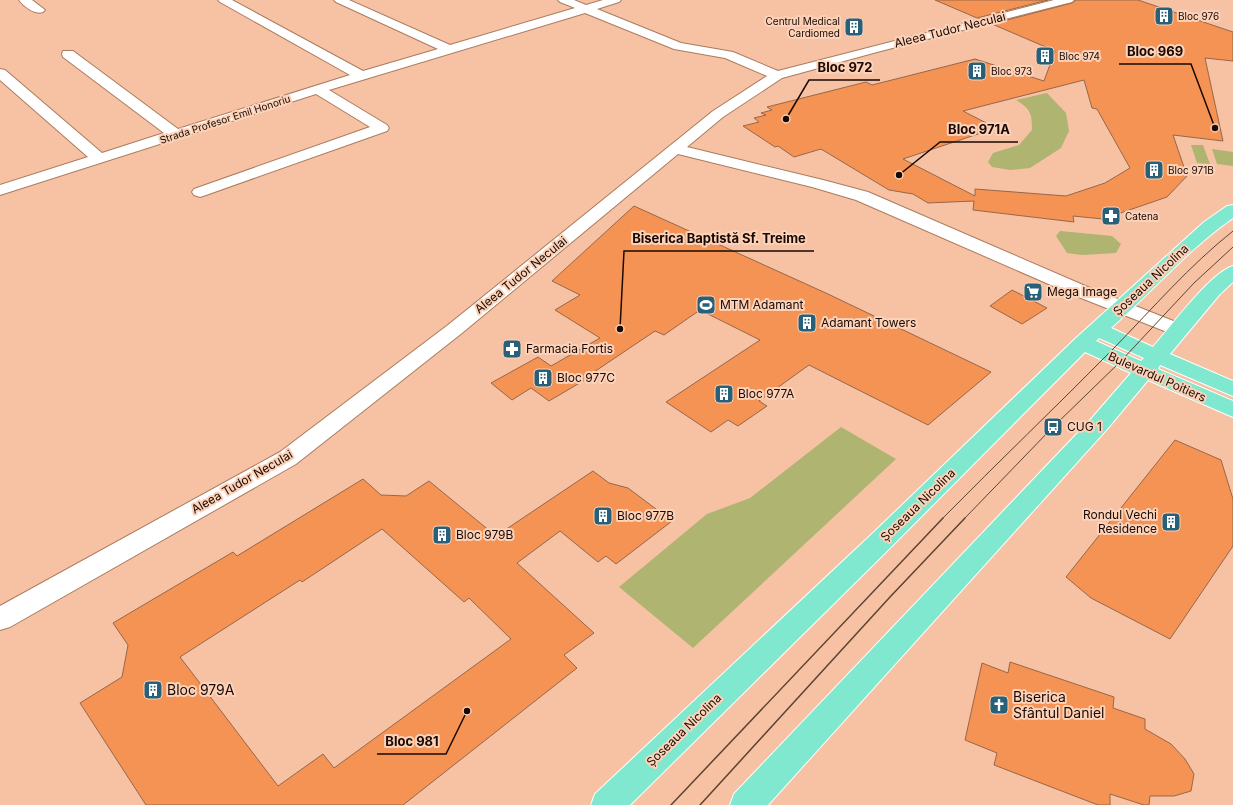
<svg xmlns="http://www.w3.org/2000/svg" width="1233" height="805" font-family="Inter,sans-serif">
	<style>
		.green { fill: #afb470 }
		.building { fill: #f59354; stroke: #96674b; fill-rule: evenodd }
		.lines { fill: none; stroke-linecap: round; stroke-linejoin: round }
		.minor-casing { stroke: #ab7b5e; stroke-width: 2 }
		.major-casing { stroke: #fff; stroke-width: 2 }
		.minor { fill: #fff; fill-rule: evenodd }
		.major { fill: #7fe8cf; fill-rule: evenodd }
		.tram-far1 { stroke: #5e4233; stroke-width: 1 }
		.tram { stroke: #5e4233; stroke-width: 1.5 }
		.labels { text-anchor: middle; stroke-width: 4; stroke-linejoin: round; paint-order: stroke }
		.far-poi-label { font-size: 10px; fill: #1a0902; stroke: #fcd2b9; text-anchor: start }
		.far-street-label { font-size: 10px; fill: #1a0902; stroke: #fcd2b9 }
		.street-label { font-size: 12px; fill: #1a0902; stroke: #fcd2b9 }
		.poi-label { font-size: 12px; fill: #1a0902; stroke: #fcd2b9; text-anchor: start }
		.near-poi-label { font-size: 14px; fill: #1a0902; stroke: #fcd2b9; text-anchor: start }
		.leader { fill: none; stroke: #1a0902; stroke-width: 1.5 }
		.callout-dot { fill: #1a0902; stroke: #fcd2b9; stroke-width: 1.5 }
		.callout-label { font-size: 13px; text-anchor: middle; font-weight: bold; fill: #1a0902; stroke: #fcd2b9; stroke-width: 4; stroke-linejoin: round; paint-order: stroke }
	</style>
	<rect width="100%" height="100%" fill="#f6c2a3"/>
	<path class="green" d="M1047 93 1066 113 1069 131 1061 148 1030 168 1010 170 992 167 988 162 993 153 1019 145 1032 130C1032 114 1031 109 1016 100Z
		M1191 145H1203L1210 164 1197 163Z
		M1212 149 1233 152V166L1217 164Z
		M1060 231 1112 236 1121 244 1116 253 1082 255 1067 253 1056 236Z
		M841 427 896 459 693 648 619 587 707 514 750 498Z"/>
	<path class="building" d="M935 0H1048L977 18Z
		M1076 0H1138L1233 32V61L1205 58 1223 141 1173 135 1187 176 1167 197 1103 219 1073 216 1074 222 973 210 974 201 928 203 913 194 889 190 821 149 794 157 778 146 775 147 743 126 759 122 754 118 766 115 761 113 772 110 767 107 866 82 872 85 975 59 1044 81 1055 51 992 24 1072 3ZM1084 80 1092 108 1097 109 1130 168 1105 183 1066 196 975 189V196L903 159 996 128 963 111Z
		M634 206 828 294 991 372 928 425 809 365 759 401 767 406 738 426 728 420 711 432 666 402 760 340 700 310 664 335 655 331 594 372 595 374 549 401 531 388 512 400 491 383 538 357 551 366 600 338 555 310 580 295 552 281Z
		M1012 290 1018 293 1047 308 1022 324 990 306Z
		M1175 440 1221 460 1233 499V546L1170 639 1091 598 1066 577Z
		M593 471 609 483 628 488 672 521 616 564 606 556 598 562 560 531 517 563 594 633 564 655 577 668 403 805H146L80 703 122 677 128 645 113 623 233 552 237 556 363 479 381 495 406 496 429 481 496 536ZM382 529 464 602 469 598 511 639 334 768 323 754 278 786 180 657 300 580 302 582Z
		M1010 662 1114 697 1113 708 1145 719V729L1171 744 1185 759 1194 774 1191 791 1174 796H1150L1149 805H1144L1110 794V805H1098L994 765 997 753 965 740 982 663 1008 673Z"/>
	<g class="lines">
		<defs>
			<path id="minor" d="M19 0H32L45 10 43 12C35 15 24 7 19 0Z
				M218 0H232L363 71 438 49 336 2 334 0H349L450 45 575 8 560 2 558 0H574L586 5 603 0H621L619 2 597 9 681 43 733 52 778 71 1054 0H1074L1072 2 877 52 782 78 723 117 687 147 823 180 868 192 1090 288 1186 326 1189 330 1186 334 1179 336 1172 334 1076 296 856 200 812 187 678 154 462 333 296 464 10 627 0 630V606L280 452 448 325 713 111 767 76 725 58 674 49 585 13 329 90 387 125 389 128 387 131 206 195 200 197 194 195 192 192 194 189 370 127 316 94 0 195V185L88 157 0 80V69L5 70 102 153 164 133 63 57 62 54 63 51H73L178 129 350 75 220 2Z"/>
			<path id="major" d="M1233 205V218C1188 249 1152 292 1111 328L1153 347C1170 328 1211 272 1233 266V282L1220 294 1170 354 1233 381V396L1160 365 1158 369 1233 401V417L1148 380 1108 428 768 805H730L734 794 1092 418 1131 373 1085 352 891 547 630 805H591L595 794 873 533 1075 339 1204 222 1227 206ZM1099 338 1144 358 1141 361 1096 341Z"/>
		</defs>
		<use href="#minor" class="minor-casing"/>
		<use href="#major" class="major-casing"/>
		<use href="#minor" class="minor"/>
		<use href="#major" class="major"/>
		<path class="tram-far1" d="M942 519C998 462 1057 406 1114 348 1153 308 1189 266 1233 231
			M964 519 1053 427 1121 361 1194 283 1233 247"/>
		<path class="tram" d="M671 805 943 518
			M700 805 890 597 965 518"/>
	</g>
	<defs>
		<symbol id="building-square" viewBox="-11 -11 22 22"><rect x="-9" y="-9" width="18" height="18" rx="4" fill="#285f79" stroke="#fcd2b9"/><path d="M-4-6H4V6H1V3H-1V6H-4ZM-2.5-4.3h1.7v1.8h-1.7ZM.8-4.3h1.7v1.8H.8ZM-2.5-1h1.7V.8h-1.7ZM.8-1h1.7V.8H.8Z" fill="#fff"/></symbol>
		<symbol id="pharmacy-square" viewBox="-11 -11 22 22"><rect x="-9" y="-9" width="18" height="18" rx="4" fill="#285f79" stroke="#fcd2b9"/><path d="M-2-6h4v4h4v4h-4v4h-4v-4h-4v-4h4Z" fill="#fff"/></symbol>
		<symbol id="supermarket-square" viewBox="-11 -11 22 22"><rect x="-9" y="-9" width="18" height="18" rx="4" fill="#285f79" stroke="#fcd2b9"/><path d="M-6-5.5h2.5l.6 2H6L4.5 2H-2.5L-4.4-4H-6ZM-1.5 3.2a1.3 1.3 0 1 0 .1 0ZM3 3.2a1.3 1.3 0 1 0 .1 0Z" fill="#fff"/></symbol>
		<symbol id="stadium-square" viewBox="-11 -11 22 22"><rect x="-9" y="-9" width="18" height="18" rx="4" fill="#285f79" stroke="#fcd2b9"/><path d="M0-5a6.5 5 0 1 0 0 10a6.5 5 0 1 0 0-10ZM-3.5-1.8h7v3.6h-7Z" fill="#fff"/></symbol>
		<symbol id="bus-square" viewBox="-11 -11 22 22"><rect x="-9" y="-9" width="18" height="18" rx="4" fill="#285f79" stroke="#fcd2b9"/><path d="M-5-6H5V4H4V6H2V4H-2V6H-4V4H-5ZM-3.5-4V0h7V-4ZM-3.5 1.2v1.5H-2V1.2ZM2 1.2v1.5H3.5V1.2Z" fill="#fff"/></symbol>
		<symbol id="church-square" viewBox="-11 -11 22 22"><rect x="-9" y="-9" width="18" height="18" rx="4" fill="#285f79" stroke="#fcd2b9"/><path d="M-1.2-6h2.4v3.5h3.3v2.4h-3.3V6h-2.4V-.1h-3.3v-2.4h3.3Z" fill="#fff"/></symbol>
	</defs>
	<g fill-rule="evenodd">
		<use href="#building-square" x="1153" y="5" width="22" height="22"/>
		<use href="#building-square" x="843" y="16" width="22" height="22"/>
		<use href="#building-square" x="1034" y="45" width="22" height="22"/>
		<use href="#building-square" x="966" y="60" width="22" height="22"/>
		<use href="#building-square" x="1143" y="159" width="22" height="22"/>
		<use href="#pharmacy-square" x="1100" y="205" width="22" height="22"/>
		<use href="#supermarket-square" x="1022" y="281" width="22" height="22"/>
		<use href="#stadium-square" x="695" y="294" width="22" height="22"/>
		<use href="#building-square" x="796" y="312" width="22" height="22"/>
		<use href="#pharmacy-square" x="501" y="338" width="22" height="22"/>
		<use href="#building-square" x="532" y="367" width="22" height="22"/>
		<use href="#building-square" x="713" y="383" width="22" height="22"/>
		<use href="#bus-square" x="1042" y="416" width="22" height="22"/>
		<use href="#building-square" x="592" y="505" width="22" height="22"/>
		<use href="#building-square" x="1160" y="511" width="22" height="22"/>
		<use href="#building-square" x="431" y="524" width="22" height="22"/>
		<use href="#building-square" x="142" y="679" width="22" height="22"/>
		<use href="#church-square" x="988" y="694" width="22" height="22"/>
	</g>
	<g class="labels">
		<g class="far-poi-label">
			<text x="1178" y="20">Bloc 976</text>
			<text x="840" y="25" text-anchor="end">Centrul Medical<tspan x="840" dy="12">Cardiomed</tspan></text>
			<text x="1059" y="60">Bloc 974</text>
			<text x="991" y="75">Bloc 973</text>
			<text x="1168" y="174">Bloc 971B</text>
			<text x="1125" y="220">Catena</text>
		</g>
		<g class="far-street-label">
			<text transform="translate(225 119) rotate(-18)" y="4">Strada Profesor Emil Honoriu</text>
		</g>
		<g class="street-label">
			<text transform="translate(950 30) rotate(-14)" y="4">Aleea Tudor Neculai</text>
			<text transform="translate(521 275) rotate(-39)" y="4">Aleea Tudor Neculai</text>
			<text transform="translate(1151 280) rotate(-43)" y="4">Șoseaua Nicolina</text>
			<text transform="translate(1157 377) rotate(24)" y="4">Bulevardul Poitiers</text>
			<text transform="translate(242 482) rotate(-30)" y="4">Aleea Tudor Neculai</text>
			<text transform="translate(918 505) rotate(-44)" y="4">Șoseaua Nicolina</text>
			<text transform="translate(684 730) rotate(-44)" y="4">Șoseaua Nicolina</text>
		</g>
		<g class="poi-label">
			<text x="1047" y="296">Mega Image</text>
			<text x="720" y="309">MTM Adamant</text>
			<text x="821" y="327">Adamant Towers</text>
			<text x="526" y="353">Farmacia Fortis</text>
			<text x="557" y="382">Bloc 977C</text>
			<text x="738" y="398">Bloc 977A</text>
			<text x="1067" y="431">CUG 1</text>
			<text x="1157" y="519" text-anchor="end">Rondul Vechi<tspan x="1157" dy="14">Residence</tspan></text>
			<text x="617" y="520">Bloc 977B</text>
			<text x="456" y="539">Bloc 979B</text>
		</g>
		<g class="near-poi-label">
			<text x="167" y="695">Bloc 979A</text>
			<text x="1013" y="702">Biserica<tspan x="1013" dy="16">Sfântul Daniel</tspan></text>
		</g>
	</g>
	<path class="leader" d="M1215 128L1191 64H1119M786 119L809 80H880M899 175L940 142H1018M620 329L624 251H814M467 711L446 754H377"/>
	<g class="callout-dot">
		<circle cx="1215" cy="128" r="4"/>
		<circle cx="786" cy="119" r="4"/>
		<circle cx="899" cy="175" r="4"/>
		<circle cx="620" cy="329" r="4"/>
		<circle cx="467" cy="711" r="4"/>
	</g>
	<g class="callout-label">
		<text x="1155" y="56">Bloc 969</text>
		<text x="845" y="72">Bloc 972</text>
		<text x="979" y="134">Bloc 971A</text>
		<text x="719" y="243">Biserica Baptistă Sf. Treime</text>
		<text x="412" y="746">Bloc 981</text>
	</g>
</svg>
